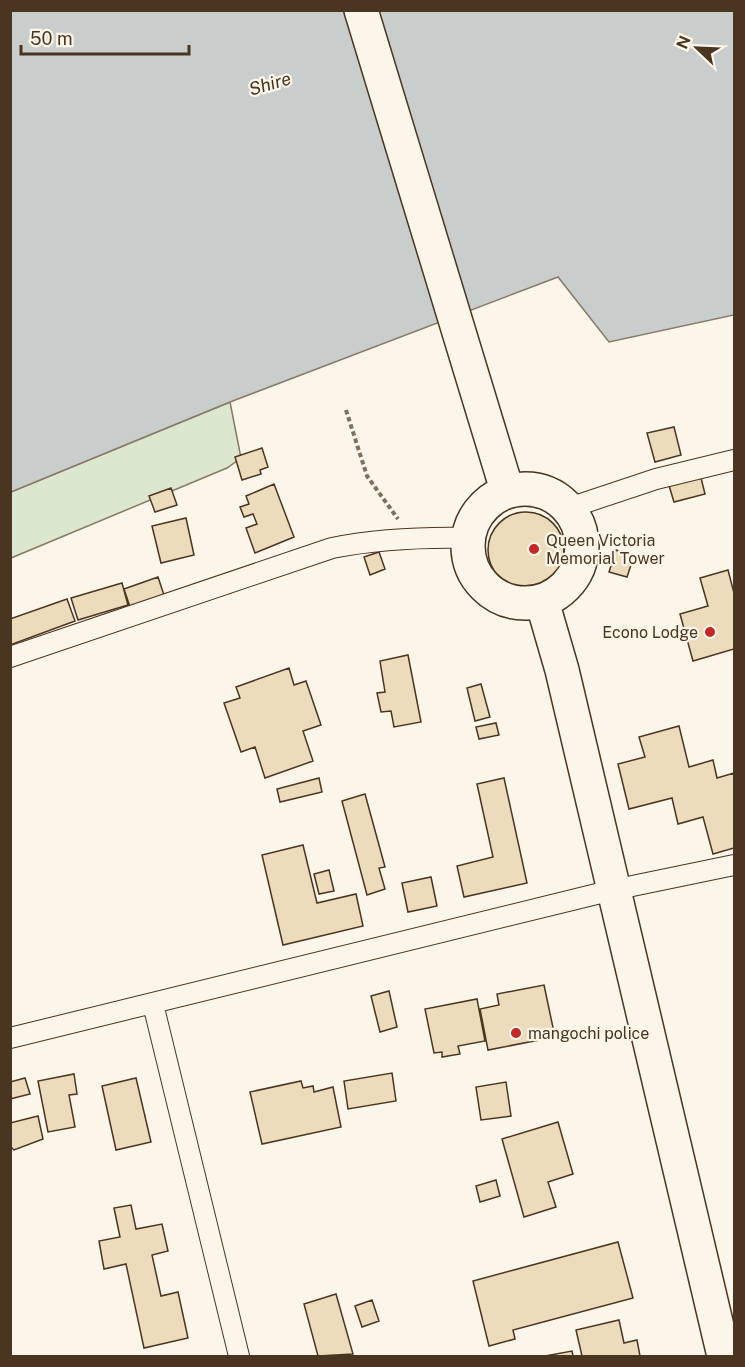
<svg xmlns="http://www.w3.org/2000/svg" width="745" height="1367" font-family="'Public Sans',sans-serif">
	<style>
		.green { fill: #dce7d0; stroke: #887966; stroke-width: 1.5 }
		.water { fill: #c9cecd; stroke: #887966; stroke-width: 1.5 }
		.building { fill: #ecdcbc; stroke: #4a3520; stroke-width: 1.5 }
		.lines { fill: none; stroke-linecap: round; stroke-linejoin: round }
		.minor-casing { stroke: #4a3520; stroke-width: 22 }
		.trunk-casing { stroke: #4a3520; stroke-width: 36 }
		.path { stroke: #7f6f5c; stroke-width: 4; stroke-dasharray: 4.5 3; stroke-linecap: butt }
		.minor { stroke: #fbf6e9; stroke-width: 20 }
		.trunk { stroke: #fbf6e9; stroke-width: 33 }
		.poi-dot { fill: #c62828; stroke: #fbf6e9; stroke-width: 2 }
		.labels { text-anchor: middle; stroke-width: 4.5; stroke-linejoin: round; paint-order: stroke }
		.poi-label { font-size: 16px; fill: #4a3520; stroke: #fbf6e9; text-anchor: start }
		.water-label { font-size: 18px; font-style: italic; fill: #4a3520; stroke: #fbf6e9 }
	</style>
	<rect width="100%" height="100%" fill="#fbf6e9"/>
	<path class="green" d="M230 402 241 458 227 468 11 558V492Z"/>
	<path class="water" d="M11 11H734V315L609 342 558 277 230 402 11 492Z"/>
	<path class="building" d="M674 427 681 455 655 462 647 433Z
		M262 448 268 467 260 470 261 474 242 480 235 457Z
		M700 474 705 494 674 502 668 482Z
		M274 484 294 537 255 553 246 528 257 524 253 514 244 517 240 507 249 504 246 496Z
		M171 488 177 505 155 512 149 496Z
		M488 550a38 38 0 1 1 76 0a38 38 0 1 1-76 0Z
		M186 518 194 555 161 563 152 526Z
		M616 550 634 556 627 577 609 572Z
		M379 552 385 569 370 575 364 557Z
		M728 570 734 593V649L693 661 680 614 708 606 700 578Z
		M158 577 164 595 130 607 124 589Z
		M122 583 128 605 78 620 71 598Z
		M67 599 75 621 10 645V619Z
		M408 655 421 722 394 727 391 711 381 712 377 693 385 692 380 661Z
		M289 668 294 685 306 681 321 725 303 731 313 761 265 778 255 747 241 752 224 703 240 698 236 687Z
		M481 684 490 717 475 721 467 688Z
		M496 723 499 735 479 739 476 727Z
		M679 726 689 767 713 760 717 778 734 773V848L713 854 703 817 678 824 672 798 629 809 618 764 645 757 639 737Z
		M319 778 322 792 280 802 277 789Z
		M504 778 527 883 464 897 457 866 493 857 477 784Z
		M365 794 385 867 379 868 385 889 367 895 342 801Z
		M303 845 317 903 356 894 363 926 283 945 262 855Z
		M329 870 334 891 319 894 314 874Z
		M431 877 437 906 408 912 402 883Z
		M544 985 555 1037 488 1050 480 1009 499 1005 497 994Z
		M389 991 397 1027 380 1032 371 996Z
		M477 999 485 1041 458 1046 460 1054 442 1057V1052L434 1053 425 1009Z
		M392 1073 396 1101 348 1109 344 1081Z
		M74 1074 77 1094 69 1095 75 1127 48 1132 38 1081Z
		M25 1078 30 1094 10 1099V1082Z
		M136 1078 151 1142 116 1150 102 1086Z
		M301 1081 303 1088 313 1086 314 1092 333 1087 341 1127 262 1144 250 1092Z
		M506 1082 511 1116 481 1120 476 1087Z
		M38 1116 43 1139 14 1150 10 1146V1123Z
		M558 1122 573 1174 548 1182 556 1207 524 1217 502 1139Z
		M496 1180 500 1196 480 1202 476 1186Z
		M131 1205 136 1229 162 1224 168 1251 152 1255 161 1296 178 1292 188 1338 144 1348 126 1264 104 1269 99 1241 120 1237 114 1208Z
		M618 1242 633 1298 513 1330 515 1339 489 1346 473 1281Z
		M336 1294 353 1354 318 1356 304 1304Z
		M372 1300 379 1321 362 1327 355 1306Z
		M619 1320 624 1343 637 1340 640 1356H582L576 1330Z
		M572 1351 573 1356H545Z"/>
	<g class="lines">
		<defs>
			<path id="minor" d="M569 508 656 479 734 460
				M10 657 332 548C378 539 420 537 468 538
				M153 1004 239 1356
				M10 1038 613 890 734 865"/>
			<path id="trunk" d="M361 10 507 490
				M468 546a57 57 0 1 1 114 0a57 57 0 1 1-114 0Z
				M542 601 562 670 724 1356"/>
		</defs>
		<use href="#minor" class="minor-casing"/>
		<use href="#trunk" class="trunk-casing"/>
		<path class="path" d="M346 410 367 476 398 519"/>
		<use href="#minor" class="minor"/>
		<use href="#trunk" class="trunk"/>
	</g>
	<g class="poi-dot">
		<circle cx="534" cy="549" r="6"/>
		<circle cx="710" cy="632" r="6"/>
		<circle cx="516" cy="1033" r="6"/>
	</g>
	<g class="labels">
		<g class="poi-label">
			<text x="546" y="546">Queen Victoria<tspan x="546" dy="18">Memorial Tower</tspan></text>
			<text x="698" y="638" text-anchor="end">Econo Lodge</text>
			<text x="528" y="1039">mangochi police</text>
		</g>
		<g class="water-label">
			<text transform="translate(270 84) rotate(-16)" y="6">Shire</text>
		</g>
	</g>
	<rect width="745" height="1367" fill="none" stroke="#4a3520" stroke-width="24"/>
	<g transform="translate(697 48) rotate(293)" stroke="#fbf6e9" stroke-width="4.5" paint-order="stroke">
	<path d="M0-4.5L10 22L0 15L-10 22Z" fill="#4a3520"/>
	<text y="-9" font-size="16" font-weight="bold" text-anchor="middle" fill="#4a3520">N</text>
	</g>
	<path d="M21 45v9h168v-9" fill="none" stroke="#4a3520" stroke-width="3"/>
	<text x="30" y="45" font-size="18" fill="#4a3520" stroke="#fbf6e9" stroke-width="4.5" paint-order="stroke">50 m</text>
</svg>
